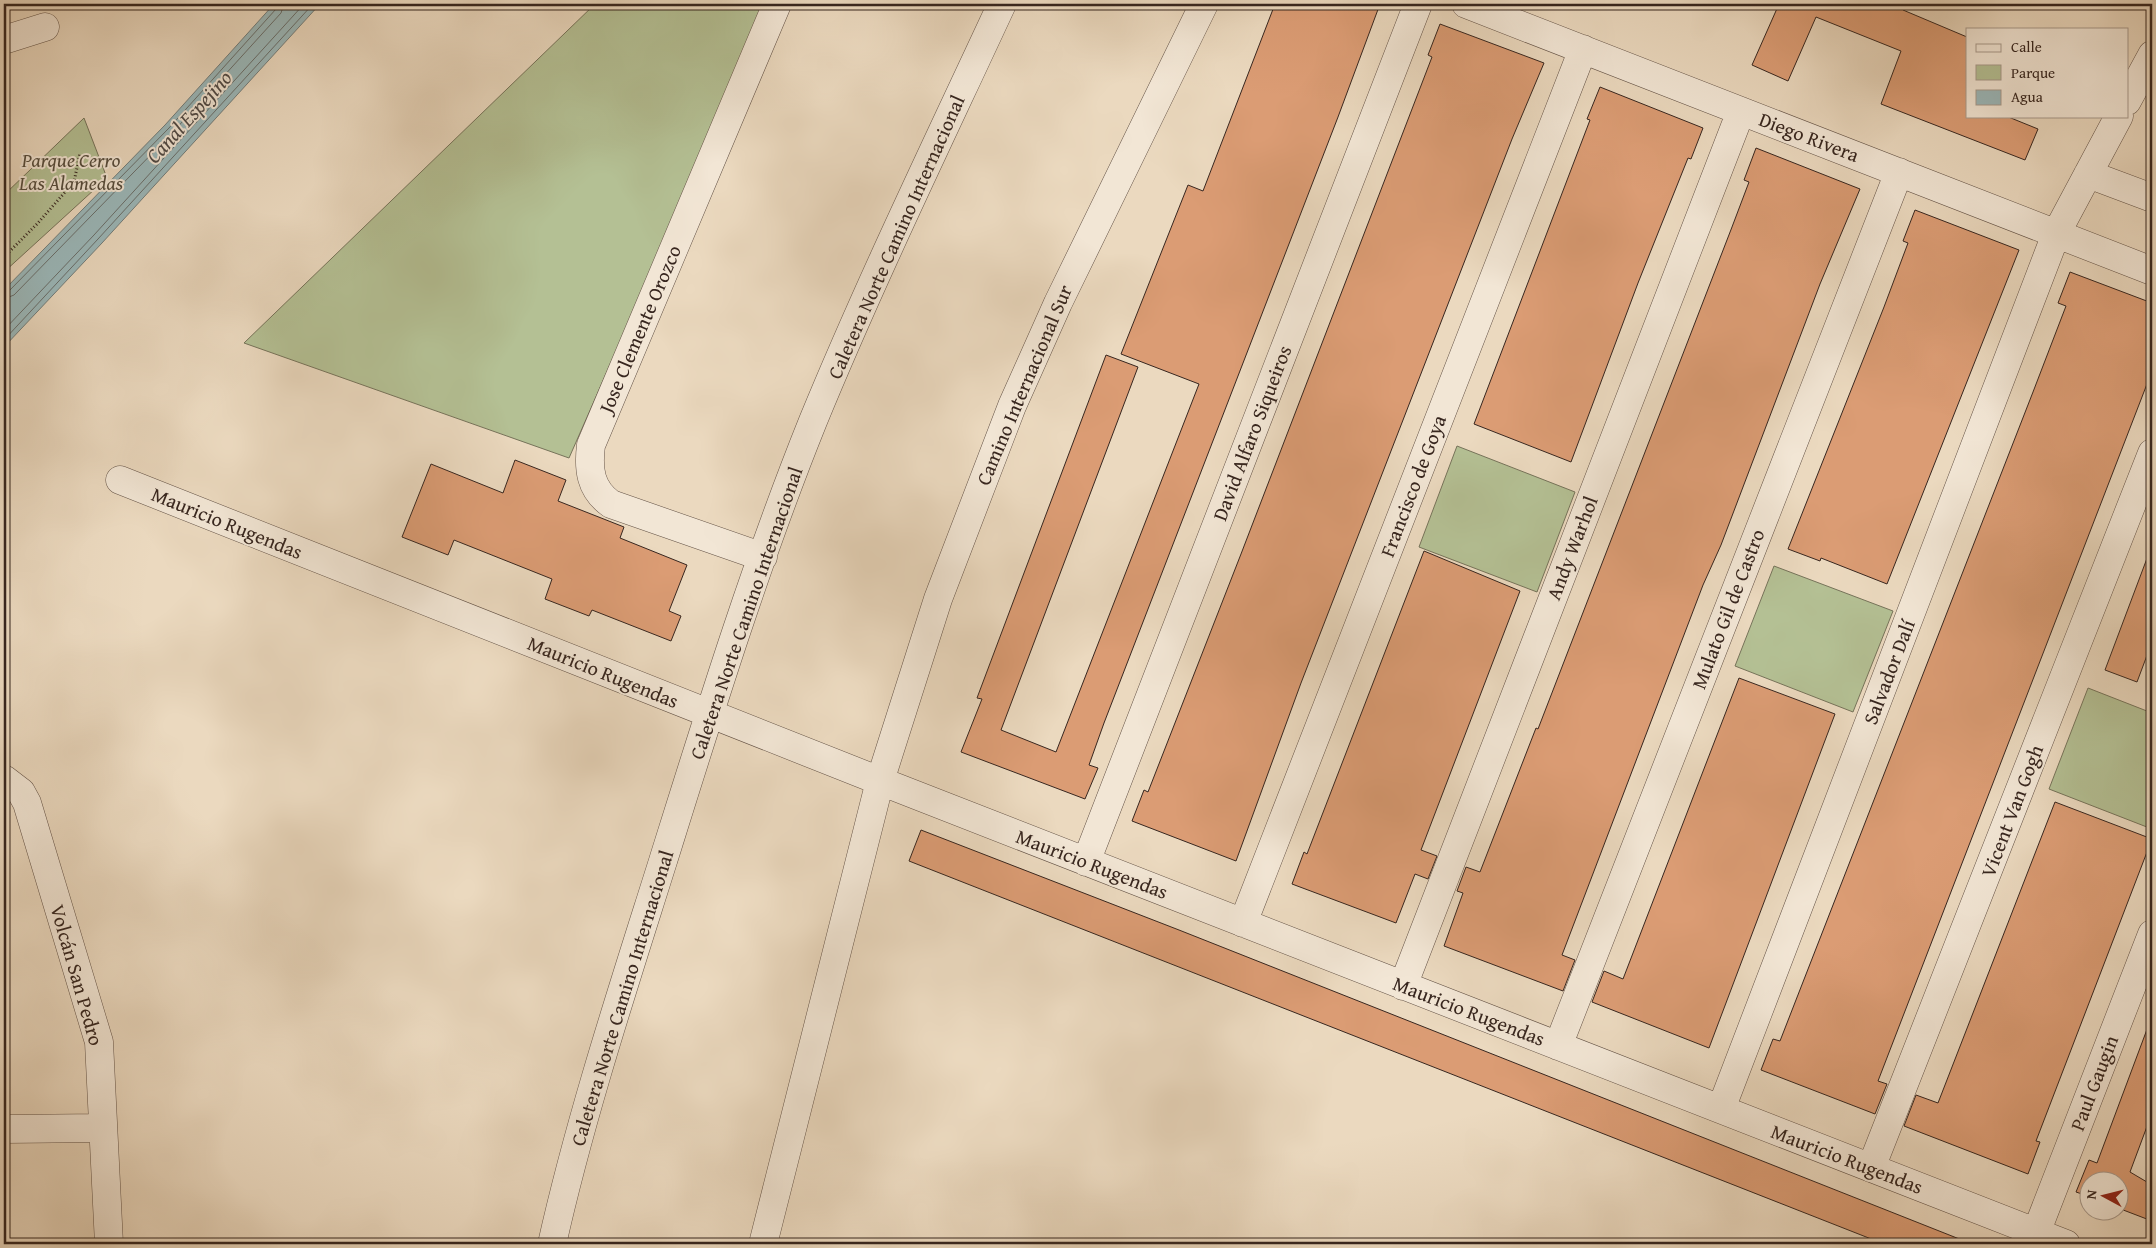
<svg xmlns="http://www.w3.org/2000/svg" width="2156" height="1248" font-family="'Gentium Book Plus',serif">
	<style>
		.green { fill: #b4c094; stroke: #76735a }
		.water { fill: #9bb8ba; stroke: #737e7c }
		.lines { fill: none; stroke-linecap: round; stroke-linejoin: round }
		.shore { stroke: #696f6c; stroke-width: 1 }
		.building { fill: #db9c74; stroke: #37261f }
		.minor-casing { stroke: #645347; stroke-width: 29 }
		.path { stroke: #37261f; stroke-width: 3; stroke-dasharray: 1 2.5; stroke-linecap: butt }
		.minor { stroke: #f2e6d5; stroke-width: 28 }
		.labels { text-anchor: middle; stroke-width: 4; stroke-linejoin: round; paint-order: stroke }
		.street-label { font-size: 20px; fill: #37261f; stroke: #f2e6d5 }
		.park-label { font-size: 20px; font-style: italic; fill: #564c3c; stroke: #f2e6d5 }
		.water-label { font-size: 21px; font-style: italic; fill: #504a46; stroke: #f2e6d5 }
	</style>
	<rect width="100%" height="100%" fill="#ebd9bf"/>
	<filter id="stains"><feTurbulence type="fractalNoise" baseFrequency=".004" numOctaves="4"/><feColorMatrix values="0 0 0 0 .2 0 0 0 0 .09 0 0 0 0 .02 0 0 0 .5 -.17"/></filter>
	<radialGradient id="worn" r=".72"><stop offset=".6" stop-color="#630" stop-opacity="0"/><stop offset="1" stop-color="#630" stop-opacity=".3"/></radialGradient>
	<path class="green" d="M595 4H769L569 458 244 343Z
		M84 118 107 178 4 272V195Z
		M1457 446 1575 492 1537 592 1419 547Z
		M1774 566 1893 611 1853 712 1735 666Z
		M2088 688 2152 713V829L2049 789Z"/>
	<path class="water" d="M274 4H320L102 243 4 347V290L165 125Z"/>
	<g class="lines">
		<path class="shore" d="M4 293 9 291 169 128 276 9 278 4
			M4 299 14 295 173 132 281 13 284 4
			M4 330 94 235 304 4
			M4 340 98 239 313 4"/>
	</g>
	<path class="building" d="M1275 4H1380L1338 117 1104 723 1089 765 1098 768 1085 799 961 752 982 699 977 698 1106 355 1138 367 1001 730 1056 752 1199 384 1121 354 1188 185 1203 191Z
		M1779 4H1906L1903 10 1967 37V116H2006L2038 129 2025 160 1881 104 1901 51 1816 17 1788 81 1752 65Z
		M1440 24 1544 63 1512 139 1301 683 1236 861 1132 821 1144 790 1148 792 1241 554 1432 57 1428 55Z
		M1600 87 1703 128 1691 159 1688 158 1638 283 1571 462 1474 424 1590 120 1587 119Z
		M1756 148 1860 189 1820 284 1721 545 1703 585 1562 955 1575 960 1563 991 1444 946 1463 893 1457 891 1466 867 1480 872 1536 728 1538 729 1732 227 1749 182 1744 180Z
		M1915 210 2019 250 1887 584 1821 558 1820 561 1788 549 1884 307 1908 243 1903 241Z
		M2070 272 2152 303V371L1878 1081 1887 1084 1875 1114 1761 1070 1773 1039 1780 1041 2033 392 2066 306 2058 303Z
		M515 460 566 480 558 501 624 527 620 538 687 565 669 611 681 616 671 641 592 610 589 616 545 599 552 579 454 540 448 555 402 537 431 464 503 493Z
		M1424 551 1520 591 1421 850 1437 856 1428 879 1415 874 1396 923 1292 884 1304 852 1307 854Z
		M2149 553H2152V642L2137 682 2105 670Z
		M1739 678 1835 714 1709 1048 1592 1002 1604 971 1623 979Z
		M2055 802 2152 839 2036 1141 2040 1142 2028 1174 1904 1126 1916 1095 1938 1103Z
		M921 830 1179 930 1972 1244H1884L909 861Z
		M2149 1024 2152 1025V1113L2130 1172 2152 1185V1221L2118 1208V1180H2088V1196L2076 1192 2089 1160 2097 1163Z"/>
	<g class="lines">
		<defs>
			<path id="minor" d="M1466 4 2152 271
				M4 40 45 27
				M2127 101 2152 55
				M2088 174 2152 198
				M120 480 880 781 2066 1244
				M763 557 611 504C590 489 588 469 591 445L777 4
				M4 779 21 792 27 803 99 1042 109 1244
				M1086 862 1418 4
				M1243 923 1583 49
				M1403 986 1741 111
				M1558 1046 1899 172
				M1721 1109 2056 234 2119 116
				M4 1129 103 1128
				M1871 1168 2152 453
				M2036 1233 2152 934
				M552 1244C581 1115 623 988 663 861 709 714 755 565 813 421 871 280 938 142 1002 4
				M763 1244 880 781 938 599 1012 406 1058 303 1204 4"/>
		</defs>
		<use href="#minor" class="minor-casing"/>
		<path class="path" d="M4 257 37 224 74 182 80 153"/>
		<use href="#minor" class="minor"/>
	</g>
	<g class="labels">
		<g class="street-label">
			<text transform="translate(1809 137) rotate(21)" y="7">Diego Rivera</text>
			<text transform="translate(896 237) rotate(-66)" y="7">Caletera Norte Camino Internacional</text>
			<text transform="translate(640 329) rotate(-67)" y="7">Jose Clemente Orozco</text>
			<text transform="translate(1024 385) rotate(-67)" y="7">Camino Internacional Sur</text>
			<text transform="translate(1252 433) rotate(-69)" y="7">David Alfaro Siqueiros</text>
			<text transform="translate(1413 486) rotate(-69)" y="7">Francisco de Goya</text>
			<text transform="translate(227 523) rotate(22)" y="7">Mauricio Rugendas</text>
			<text transform="translate(1572 548) rotate(-69)" y="7">Andy Warhol</text>
			<text transform="translate(1728 609) rotate(-69)" y="7">Mulato Gil de Castro</text>
			<text transform="translate(746 613) rotate(-71)" y="7">Caletera Norte Camino Internacional</text>
			<text transform="translate(603 672) rotate(22)" y="7">Mauricio Rugendas</text>
			<text transform="translate(1889 672) rotate(-69)" y="7">Salvador Dalí</text>
			<text transform="translate(2012 811) rotate(-69)" y="7">Vicent Van Gogh</text>
			<text transform="translate(1092 864) rotate(21)" y="7">Mauricio Rugendas</text>
			<text transform="translate(77 975) rotate(74)" y="7">Volcán San Pedro</text>
			<text transform="translate(622 998) rotate(-73)" y="7">Caletera Norte Camino Internacional</text>
			<text transform="translate(1469 1011) rotate(21)" y="7">Mauricio Rugendas</text>
			<text transform="translate(2094 1083) rotate(-69)" y="7">Paul Gaugin</text>
			<text transform="translate(1847 1159) rotate(21)" y="7">Mauricio Rugendas</text>
		</g>
		<g class="park-label">
			<text x="71" y="167">Parque Cerro<tspan x="71" dy="23">Las Alamedas</tspan></text>
		</g>
		<g class="water-label">
			<text transform="translate(189 117) rotate(-48)" y="7">Canal Espejino</text>
		</g>
	</g>
	<rect width="2156" height="1248" fill="none" stroke="#ebd9bf" stroke-width="20"/>
	<rect x="5" y="5" width="2146" height="1238" fill="none" stroke="#37261f" stroke-width="2.5"/>
	<rect x="10" y="10" width="2136" height="1228" fill="none" stroke="#37261f"/>
	<rect x="1966" y="28" width="162" height="90" fill="#f2e6d5" stroke="#a7998c"/>
	<rect x="1976" y="44" width="25" height="8" fill="#f2e6d5" stroke="#a7998c"/>
	<text x="2011" y="52" font-size="15" fill="#37261f">Calle</text>
	<rect x="1976" y="65" width="25" height="15" fill="#b4c094" stroke="#a7998c"/>
	<text x="2011" y="78" font-size="15" fill="#37261f">Parque</text>
	<rect x="1976" y="90" width="25" height="15" fill="#9bb8ba" stroke="#a7998c"/>
	<text x="2011" y="102" font-size="15" fill="#37261f">Agua</text>
	<g transform="translate(2104 1196) rotate(277)"><circle r="24" fill="#f2e6d5" stroke="#a7998c"/>
	<path d="M0-4L9 19L0 12L-9 19Z" fill="#8f2418"/>
	<text y="-8" font-size="14" font-weight="bold" text-anchor="middle" fill="#37261f">N</text>
	</g>
	<rect width="100%" height="100%" filter="url(#stains)"/>
	<rect width="100%" height="100%" fill="url(#worn)"/>
</svg>
